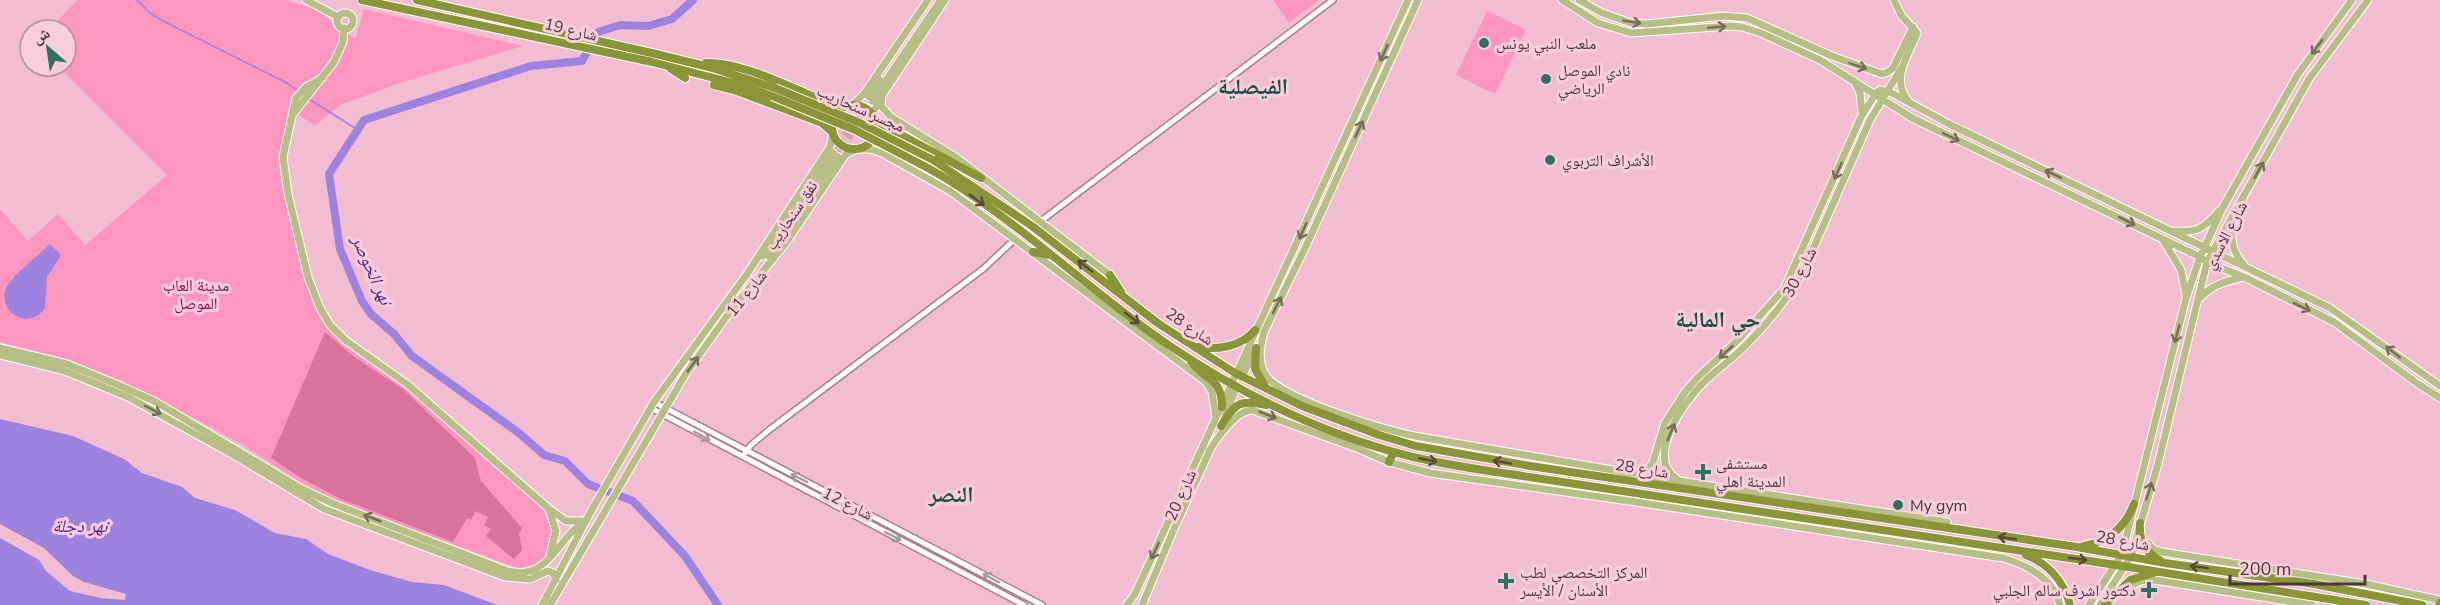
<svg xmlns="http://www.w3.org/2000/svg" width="2440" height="605" font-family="'Nunito Sans','Noto Naskh Arabic',sans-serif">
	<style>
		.green { fill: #fd96be }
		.forest { fill: #d9739c }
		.water { fill: #9d83df }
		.pier { fill: #f2bdd0 }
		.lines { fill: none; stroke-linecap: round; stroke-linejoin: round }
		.stream { stroke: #9d83df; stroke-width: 1.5 }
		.river { stroke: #9d83df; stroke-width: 8 }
		.major-tunnel { stroke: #d1a2b3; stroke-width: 7; stroke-dasharray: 7 3.5; stroke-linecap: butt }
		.minor-casing { stroke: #ad7c8d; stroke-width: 8 }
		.major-casing { stroke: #fff; stroke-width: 9 }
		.highway-casing { stroke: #fff; stroke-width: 10 }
		.minor { stroke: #fff; stroke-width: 5 }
		.major { stroke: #b8bf86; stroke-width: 7 }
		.highway { stroke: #899536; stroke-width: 8 }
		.highway-bridge-casing { stroke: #fff; stroke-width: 10; stroke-linecap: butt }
		.highway-bridge { stroke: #899536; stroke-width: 8 }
		.oneway { stroke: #776d5a }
		.oneway2 { stroke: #57493c }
		.oneway3 { stroke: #a59a9e }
		.poi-dot { fill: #2f7162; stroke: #f9cddc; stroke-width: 2 }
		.labels { text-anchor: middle; stroke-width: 6; stroke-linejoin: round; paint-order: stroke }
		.street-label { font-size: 16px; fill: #4b363d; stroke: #f9cddc }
		.poi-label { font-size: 16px; fill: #4b363d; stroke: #f9cddc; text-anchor: start }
		.park-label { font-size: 16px; fill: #8a084f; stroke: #f9cddc }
		.water-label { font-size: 18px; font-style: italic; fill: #4e238f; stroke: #f9cddc }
		.district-label { font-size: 22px; font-weight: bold; fill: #1a5044; stroke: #f9cddc }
	</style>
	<rect width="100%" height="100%" fill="#f2bdd0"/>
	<path class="green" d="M77 0H285L323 11 338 31 356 38 364 9 523 46 403 82 340 105 315 126 292 110 282 143 279 165 281 180 308 285 341 340 358 355 405 386 544 510C559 533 555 567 523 570L341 503 297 480 243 445 147 393 103 374 59 357 0 342V209L28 241 58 214 85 245 167 175 58 66H66V30H49Z
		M1273 0H1319L1289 23Z
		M1487 11 1526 30 1495 94 1456 75Z"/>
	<path class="forest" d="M325 332 357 359 403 389 475 458 481 481 522 528 519 534 522 550 514 559 486 536 491 529 484 525 488 517 475 511 471 520 467 518 453 542 341 499 301 478 271 458Z"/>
	<path class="water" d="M50 244 61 255 47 277 45 308C30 330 0 315 5 291 9 277 39 255 50 244Z
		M0 419 73 436 124 459 142 473 182 487 195 498 235 510 275 533 306 539 328 554 370 570 412 582 444 585 497 605H0Z"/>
	<path class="pier" d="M0 524 44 548 73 576 84 582 126 594 125 600 100 598 70 591 46 571 39 560 0 538Z"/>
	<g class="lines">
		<path class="stream" d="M137 0 150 13 165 22 287 83 298 91
			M309 99 358 130"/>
		<path class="river" d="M693 0 672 19 648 26 620 25 598 32 582 61 531 66 364 120 329 174 340 249 362 301 371 314 394 334 412 356 519 433 544 455 565 461 588 484 633 501 685 556 718 605"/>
		<path class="major-tunnel" d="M833 153 869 97
			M837 156 872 101"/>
		<defs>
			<path id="minor" d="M1041 221 1333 0
				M654 402 1042 605
				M651 408 1024 605
				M745 453 751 445 769 430 983 269 1015 239"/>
			<path id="major" d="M306 0 338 17
				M1562 0 1598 23 1631 33 1731 26 1742 27 1761 33 1820 60 1912 118 2200 257 2207 262 2244 277 2334 322 2418 384 2440 398
				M1579 0 1602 13 1631 23 1647 24 1724 16 1747 18 1832 56 1882 74 1888 72 1893 68 1913 27
				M1894 0 1902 17
				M337 21a8 8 0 1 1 16 0a8 8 0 1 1-16 0Z
				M1901 15 1917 33C1909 56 1889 78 1909 102
				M322 78 306 87 296 98 283 157 288 194 308 277 320 308 330 325 345 340 407 384 548 508 566 521H582
				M1854 81 1860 93 1862 113
				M882 96 881 106 891 117 957 158 1110 275
				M869 97 880 80
				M872 101 940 1
				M852 105 864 94 928 0
				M294 113 334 62 343 42 344 28
				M874 116V111L881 97 945 0
				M859 149H870L882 153 950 191 1206 382 1212 392 1216 418
				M2233 222C2230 239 2232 252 2244 265
				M2175 231C2198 233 2204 228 2219 211
				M2163 240 2181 270 2186 295
				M763 256 833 153
				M770 258 837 156
				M2199 299C2211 285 2226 281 2244 277
				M1264 332C1260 347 1257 364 1267 377 1287 401 1388 431 1420 437L1630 473
				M1263 334 1306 246 1418 0
				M0 348 67 364 121 386 156 402 302 489 334 504 508 571C551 581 556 537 587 520
				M0 355 65 371 128 397 230 453 324 509 505 577 530 579 548 571 553 573 556 580
				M1242 377 1254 352
				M1225 416 1237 386
				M1209 451C1217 438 1237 410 1252 410L1359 449 1389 462 1430 473 1629 501 2003 558C2027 565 2054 579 2060 605
				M1627 473H1641L1648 470 1653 462 1665 423 1685 392 1697 378 1739 339 1784 289 1861 117 1876 93 1880 90 1890 92 1949 124 2330 308 2440 386
				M1641 475 1947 522
				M1677 479C1644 458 1684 402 1703 383 1717 369 1734 358 1748 343 1768 323 1787 299 1802 274L1870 120 1902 67
				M549 510 556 531 550 554
				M2148 543 2153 549 2162 552 2366 584 2440 600
				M2128 587 2140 581 2154 580 2312 605
				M542 605 591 511 654 402 747 274 830 147 833 133
				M550 605 685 375 729 313 785 244 846 154 857 149
				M1127 605 1135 594 1408 0
				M1142 605 1174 529 1211 448
				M2089 605 2122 554 2186 298 2200 257 2223 207 2298 74 2352 0
				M2100 605 2131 556 2158 464 2207 262 2309 79 2368 0"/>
			<path id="highway" d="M362 0 652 62 737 84 772 96
				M417 0 656 54 709 67 775 88
				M706 63C742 61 801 92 835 106L844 107
				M671 69 685 78
				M714 85 734 90 822 123 832 132
				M832 127a22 22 0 1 1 44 0a22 22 0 1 1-44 0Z
				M875 118 881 124 981 178
				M933 160 1032 226 1159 324 1235 373 1302 406 1379 435 1416 446 1530 466 2077 547 2165 563 2314 584 2422 605
				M928 168C1016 217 1087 290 1170 346 1243 395 1327 436 1413 457 1451 466 1490 471 1529 477L2116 565 2366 605
				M1033 252 1050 255
				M1110 275 1121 292
				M1198 347C1217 350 1242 347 1255 330
				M1256 348 1255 369 1266 388
				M1191 361C1204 381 1222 376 1222 407
				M1221 426C1235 403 1240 399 1266 405
				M1389 462 1394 452
				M2140 523C2139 540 2144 552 2160 560
				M2084 546C2108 542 2125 527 2134 504
				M2026 555C2049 564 2064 582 2070 605
				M2105 605 2130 580 2153 573
				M2439 605 2440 603"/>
		</defs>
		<use href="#minor" class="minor-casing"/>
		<use href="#major" class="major-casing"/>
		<use href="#highway" class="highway-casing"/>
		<use href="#minor" class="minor"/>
		<use href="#major" class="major"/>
		<use href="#highway" class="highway"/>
		<defs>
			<path id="highway-bridge" d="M775 88 860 123 933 160
				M772 96 855 130 928 168"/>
		</defs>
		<use href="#highway-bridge" class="highway-bridge-casing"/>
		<use href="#highway-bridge" class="highway-bridge"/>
	</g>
	<defs><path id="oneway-shaft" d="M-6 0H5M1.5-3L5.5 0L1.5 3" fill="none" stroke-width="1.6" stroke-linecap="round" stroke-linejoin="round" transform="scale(1.5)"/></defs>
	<g class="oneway">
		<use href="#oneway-shaft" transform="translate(1632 22) rotate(9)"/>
		<use href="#oneway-shaft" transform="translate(1717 27) rotate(-5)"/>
		<use href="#oneway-shaft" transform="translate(2317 47) rotate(126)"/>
		<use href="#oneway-shaft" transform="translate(1384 53) rotate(114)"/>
		<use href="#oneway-shaft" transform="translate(1858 66) rotate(19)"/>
		<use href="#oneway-shaft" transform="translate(1359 129) rotate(-65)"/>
		<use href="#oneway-shaft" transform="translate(1951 137) rotate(26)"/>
		<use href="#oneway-shaft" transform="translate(2259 170) rotate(-61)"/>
		<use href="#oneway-shaft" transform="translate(1838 171) rotate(114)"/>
		<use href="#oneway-shaft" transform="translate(2053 174) rotate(-154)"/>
		<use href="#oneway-shaft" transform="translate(2127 221) rotate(27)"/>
		<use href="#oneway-shaft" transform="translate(1303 231) rotate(114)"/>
		<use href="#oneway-shaft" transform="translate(1277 305) rotate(-64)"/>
		<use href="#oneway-shaft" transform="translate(2302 307) rotate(26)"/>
		<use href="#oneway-shaft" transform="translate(2177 334) rotate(105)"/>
		<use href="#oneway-shaft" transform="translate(1726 352) rotate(138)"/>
		<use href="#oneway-shaft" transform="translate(2393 352) rotate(-142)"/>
		<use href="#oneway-shaft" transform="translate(693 364) rotate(-54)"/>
		<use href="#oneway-shaft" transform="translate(153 410) rotate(28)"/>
		<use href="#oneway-shaft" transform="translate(1268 415) rotate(22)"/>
		<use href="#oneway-shaft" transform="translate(1671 432) rotate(-67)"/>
		<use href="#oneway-shaft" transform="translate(2149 491) rotate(-73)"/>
		<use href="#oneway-shaft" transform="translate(372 518) rotate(-159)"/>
		<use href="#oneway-shaft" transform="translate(1155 551) rotate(115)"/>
	</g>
	<g class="oneway2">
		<use href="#oneway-shaft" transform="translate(977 200) rotate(36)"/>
		<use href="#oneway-shaft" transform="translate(1085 266) rotate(-143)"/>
		<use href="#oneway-shaft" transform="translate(1132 318) rotate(38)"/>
		<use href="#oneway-shaft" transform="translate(1428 460) rotate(11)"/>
		<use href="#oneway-shaft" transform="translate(1502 462) rotate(-170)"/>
		<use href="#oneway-shaft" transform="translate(2007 538) rotate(-172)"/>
		<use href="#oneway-shaft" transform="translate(2078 559) rotate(8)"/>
		<use href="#oneway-shaft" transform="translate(2199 567) rotate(-173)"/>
	</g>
	<g class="oneway3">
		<use href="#oneway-shaft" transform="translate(702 436) rotate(29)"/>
		<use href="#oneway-shaft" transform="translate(799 478) rotate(-154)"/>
		<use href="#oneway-shaft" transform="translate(893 536) rotate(27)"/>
		<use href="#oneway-shaft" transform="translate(991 578) rotate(-152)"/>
	</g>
	<g class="poi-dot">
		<circle cx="1484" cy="43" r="6"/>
		<circle cx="1546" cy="79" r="6"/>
		<circle cx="1550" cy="160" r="6"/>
		<path d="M1700 463h6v6h6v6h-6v6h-6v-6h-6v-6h6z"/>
		<circle cx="1898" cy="505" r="6"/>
		<path d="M1503 572h6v6h6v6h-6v6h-6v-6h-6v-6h6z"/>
		<path d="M2146 581h6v6h6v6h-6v6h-6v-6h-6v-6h6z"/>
	</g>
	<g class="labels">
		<g class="street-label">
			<text transform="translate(571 29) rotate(13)" y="6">شارع 19</text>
			<text transform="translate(861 108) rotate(24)" y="6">مجسر سنحاريب</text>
			<text transform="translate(791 215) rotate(-56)" y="6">نفق سنحاريب</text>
			<text transform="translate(2225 235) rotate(-62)" y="6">شارع الاسدي</text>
			<text transform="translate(1799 272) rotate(-62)" y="6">شارع 30</text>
			<text transform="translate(746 293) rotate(-51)" y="6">شارع 11</text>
			<text transform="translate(1190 326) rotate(34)" y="6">شارع 28</text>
			<text transform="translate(1642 468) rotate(9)" y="6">شارع 28</text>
			<text transform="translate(1180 495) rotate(-66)" y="6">شارع 20</text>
			<text transform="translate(848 503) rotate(27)" y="6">شارع 12</text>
			<text transform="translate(2123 540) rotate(10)" y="6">شارع 28</text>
		</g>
		<g class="poi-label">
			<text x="1496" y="49">ملعب النبي يونس</text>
			<text x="1558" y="76">نادي الموصل<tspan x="1558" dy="18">الرياضي</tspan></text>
			<text x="1562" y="166">الأشراف التربوي</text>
			<text x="1716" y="469">مستشفى<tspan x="1716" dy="18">المدينة اهلي</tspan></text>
			<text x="1910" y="511">My gym</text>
			<text x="1520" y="578">المركز التخصصي لطب<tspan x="1520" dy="18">الأسنان / الأيسر</tspan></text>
			<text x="2136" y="596" text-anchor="end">دكتور اشرف سالم الجلبي</text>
		</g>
		<g class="park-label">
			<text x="196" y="291">مدينة العاب<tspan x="196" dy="18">الموصل</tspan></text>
		</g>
		<g class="water-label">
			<text transform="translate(372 270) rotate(66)" y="6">نهر الخوصر</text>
			<text x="80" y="532">نهر دجلة</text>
		</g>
		<g class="district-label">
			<text x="1253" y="94">الفيصلية</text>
			<text x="1718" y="327">حي المالية</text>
			<text x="951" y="502">النصر</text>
		</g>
	</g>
	<g transform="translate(48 48) rotate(331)"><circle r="28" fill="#f9cddc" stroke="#b3919c" stroke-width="1.5"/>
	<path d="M0-4.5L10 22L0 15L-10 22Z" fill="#2f7162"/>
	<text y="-9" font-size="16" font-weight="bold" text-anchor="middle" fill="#4b363d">ش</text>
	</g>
	<path d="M2230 575v9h135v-9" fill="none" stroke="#4b363d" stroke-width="3"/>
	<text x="2239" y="575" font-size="18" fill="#4b363d" stroke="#f9cddc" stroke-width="4.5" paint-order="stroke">200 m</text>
</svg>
